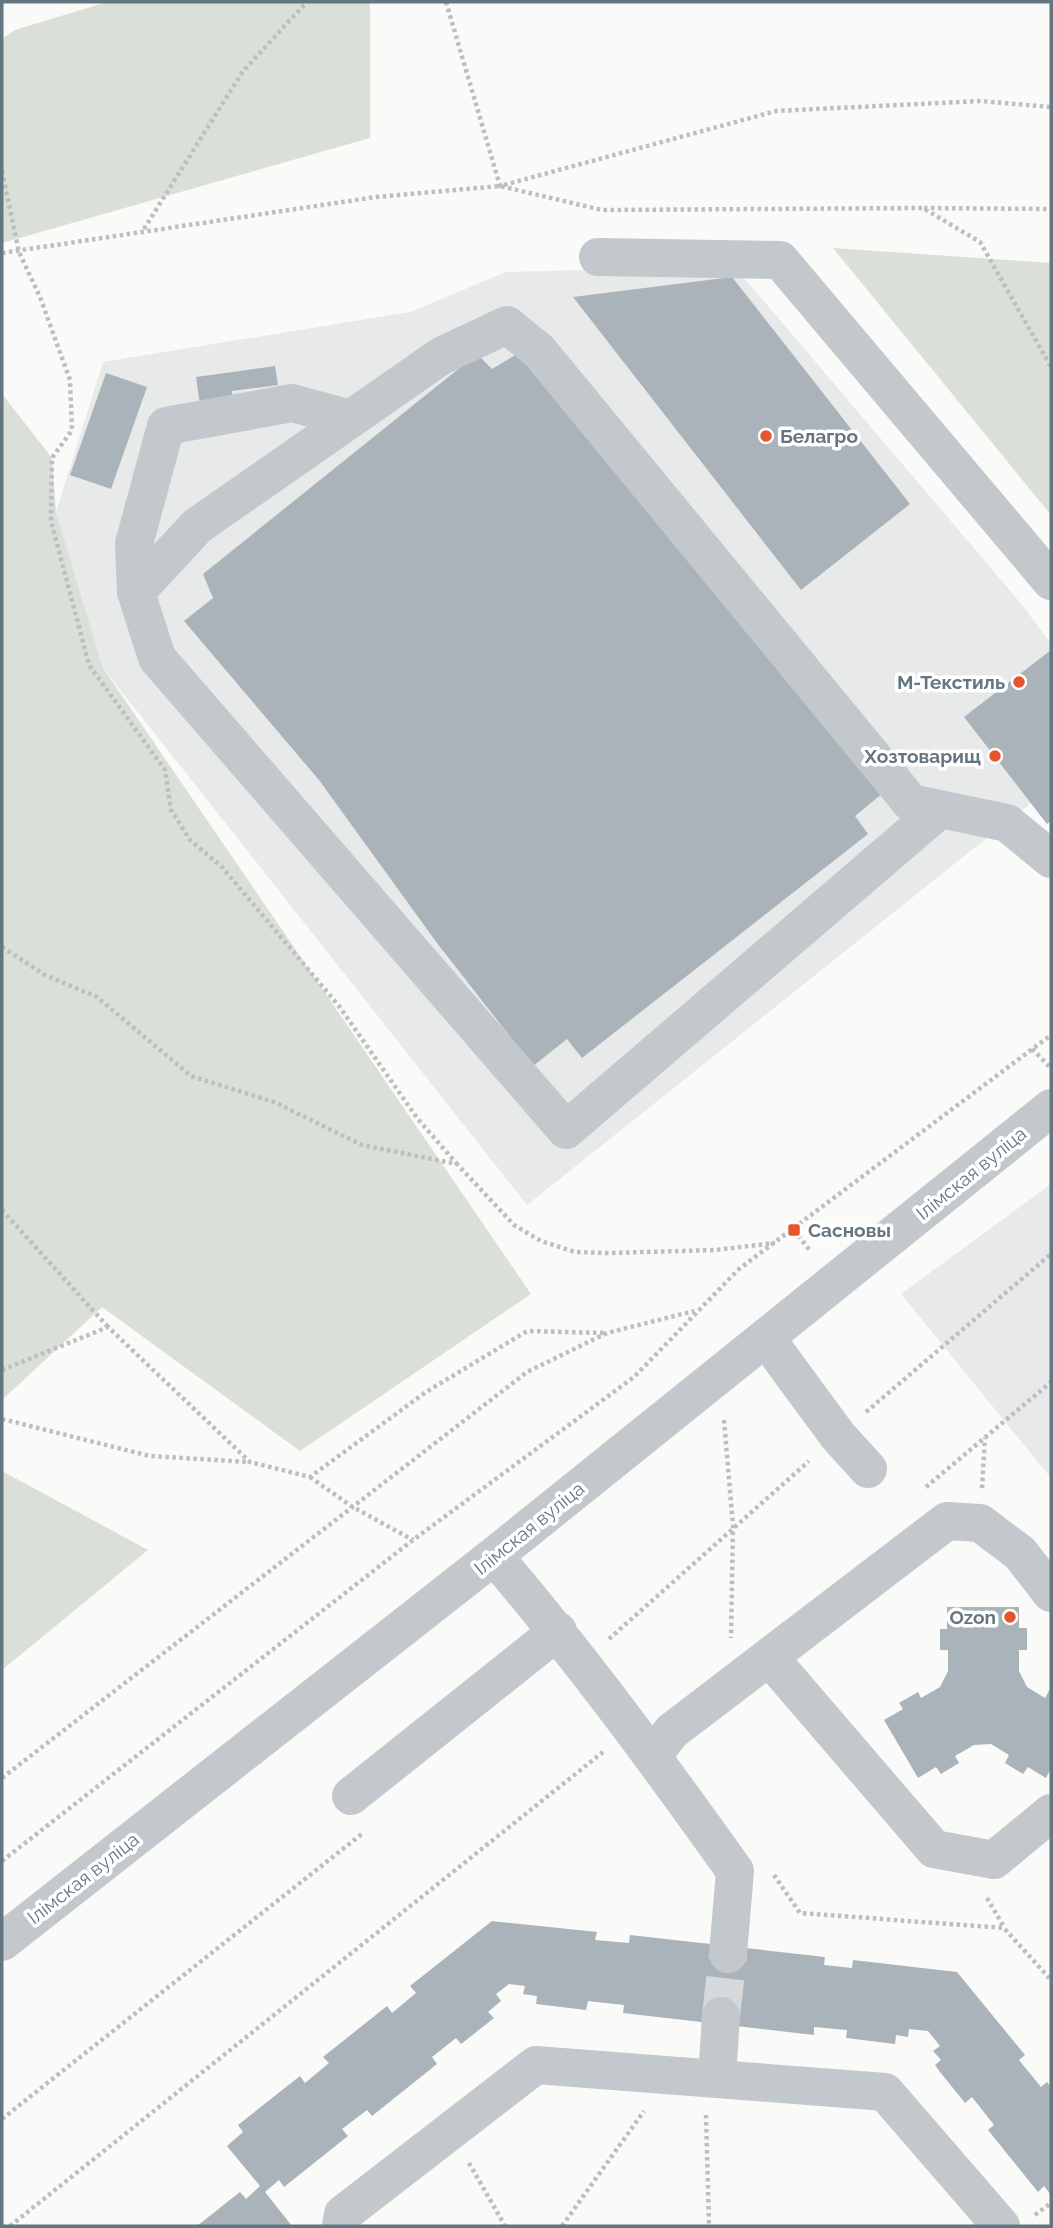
<svg xmlns="http://www.w3.org/2000/svg" width="1053" height="2228" font-family="Raleway,sans-serif">
	<style>
		.built { fill: #e8e9e9 }
		.green { fill: #dadfd7 }
		.building { fill: #aab3b9 }
		.lines { fill: none; stroke-linecap: round; stroke-linejoin: round }
		.minor-tunnel { stroke: #d5d9db; stroke-width: 38; stroke-dasharray: 38 19; stroke-linecap: butt }
		.path { stroke: #bbbfc2; stroke-width: 4.5; stroke-dasharray: 3.5 3.5; stroke-linecap: butt }
		.minor { stroke: #c3c8cc; stroke-width: 38 }
		.poi-dot { fill: #e4572e; stroke: #fff; stroke-width: 2.5 }
		.labels { text-anchor: middle; stroke-width: 7; stroke-linejoin: round; paint-order: stroke }
		.poi-label { font-size: 19px; font-weight: bold; fill: #657683; stroke: #fff; text-anchor: end }
		.street-label { font-size: 19px; fill: #657683; stroke: #fff }
	</style>
	<rect width="100%" height="100%" fill="#fafaf8"/>
	<path class="built" d="M734 266 1023 606 1051 644V821L1047 824 1031 803 527 1205 103 668 56 512 103 362 410 312 506 272Z
		M1051 1184V1478L901 1294Z"/>
	<path class="green" d="M107 2H370V138L2 243V39L15 30Z
		M833 248 1051 263V515Z
		M2 394 52 458 56 512 103 668 531 1294 300 1451 102 1307 2 1400Z
		M2 1471 148 1550 2 1670Z"/>
	<path class="building" d="M732 277 910 504 801 590 573 297Z
		M522 351 883 793 855 816 868 834 582 1058 567 1039 533 1066 437 943 319 780 184 621 213 598 203 574 477 354 492 369Z
		M275 366 278 385 232 391 233 401 200 405 196 377Z
		M106 373 147 387 111 489 70 475Z
		M1051 650V821L1047 824 964 717Z
		M947 1607H1019V1628H1027V1650H1019V1671L1027 1687 1045 1698 1051 1687V1768L1046 1778 1028 1767 1023 1774 1005 1763 1009 1755 991 1744 974 1745 955 1756 959 1763 941 1774 936 1767 918 1778 884 1720 903 1709 899 1703 918 1692 921 1698 940 1687 948 1671V1650H940V1629H947Z
		M492 1921 597 1932 595 1940 629 1943 630 1935 825 1957 824 1965 852 1968 853 1960 957 1972 1025 2055 1019 2060 1041 2087 1047 2082 1051 2087V2195L1044 2186 1038 2192 988 2130 994 2125 972 2097 965 2103 940 2072 935 2065 941 2060 933 2051 940 2046 928 2031 909 2029 908 2037 896 2035 895 2044 846 2038 847 2030 814 2027V2035L623 2013 624 2005 588 2001 586 2010 536 2004 537 1996 523 1994 525 1986 509 1984 496 1994 501 2001 488 2012 494 2018 461 2044 456 2038 432 2057 437 2064 372 2116 367 2110 342 2129 348 2136 284 2187 279 2180 265 2192 292 2226H197L240 2192 246 2199 260 2186 227 2146 243 2132 238 2125 300 2076 305 2083 329 2063 323 2057 387 2006 392 2013 416 1993 410 1986Z"/>
	<g class="lines">
		<path class="minor-tunnel" d="M721 2016 728 1954"/>
		<path class="path" d="M446 2 500 186 776 111 980 101 1051 107
			M2 171 19 252 40 297 70 380 72 430 52 458 51 521 89 665 165 770 171 810 190 840 221 866 339 1006 417 1118 457 1164
			M924 208 1051 209
			M144 229 243 71 307 2
			M2 253 376 197 500 186 602 210 923 208 980 242 1051 367
			M2 947 45 975 97 997 191 1076 274 1102 362 1145 457 1164 514 1225 541 1241 575 1252 609 1253 715 1250 775 1243
			M1032 1049 1051 1068
			M2 1210 108 1327
			M794 1230 811 1252
			M2 1370 108 1327 250 1462 310 1477 426 1392 527 1331 605 1333
			M866 1412 1051 1254
			M2 1419 150 1456 249 1462
			M724 1420 733 1526 731 1638
			M310 1477 351 1506 413 1540
			M926 1487 1051 1382
			M982 1488 985 1438
			M609 1639 809 1461
			M2 1778 527 1372 607 1333 694 1311
			M2 1861 413 1540 634 1377 739 1269 1051 1035
			M774 1875 800 1913 1004 1928 1051 1980
			M987 1898 1004 1927
			M706 2115 709 2226
			M2 2119 363 1833
			M469 2163 505 2226
			M1035 2215 1051 2203
			M10 2226 603 1752
			M562 2226 644 2111"/>
		<path class="minor" d="M598 257 780 260 1051 581
			M136 592 134 544 166 426 292 403 351 419
			M939 810 566 1130 157 658 136 592 197 526 441 356 507 325 539 351 911 803 1007 823 1051 859
			M766 1338 838 1436 868 1469
			M494 1556C580 1657 658 1763 735 1871L728 1954
			M769 1657 934 1849 994 1860 1051 1813
			M653 1755 672 1731 947 1521 980 1523 1020 1553 1051 1593
			M351 1796 558 1631
			M2 1942 494 1556 1051 1108
			M717 2079 721 2016
			M341 2226 343 2214 536 2065 885 2092 1001 2226"/>
	</g>
	<g class="poi-dot">
		<circle cx="766" cy="436" r="7"/>
		<circle cx="1019" cy="682" r="7"/>
		<circle cx="995" cy="756" r="7"/>
		<rect x="787" y="1223" width="14" height="14" rx="3.5"/>
		<circle cx="1010" cy="1617" r="7"/>
	</g>
	<g class="labels">
		<g class="poi-label">
			<text x="780" y="443" text-anchor="start">Белагро</text>
			<text x="1005" y="689">М-Текстиль</text>
			<text x="981" y="763">Хозтоварищ</text>
			<text x="808" y="1237" text-anchor="start">Сасновы</text>
			<text x="996" y="1624">Ozon</text>
		</g>
		<g class="street-label">
			<text transform="translate(971 1173) rotate(-39)" y="7">Ілімская вуліца</text>
			<text transform="translate(529 1528) rotate(-39)" y="7">Ілімская вуліца</text>
			<text transform="translate(83 1878) rotate(-38)" y="7">Ілімская вуліца</text>
		</g>
	</g>
	<rect width="1053" height="2228" fill="none" stroke="#657683" stroke-width="7"/>
</svg>
